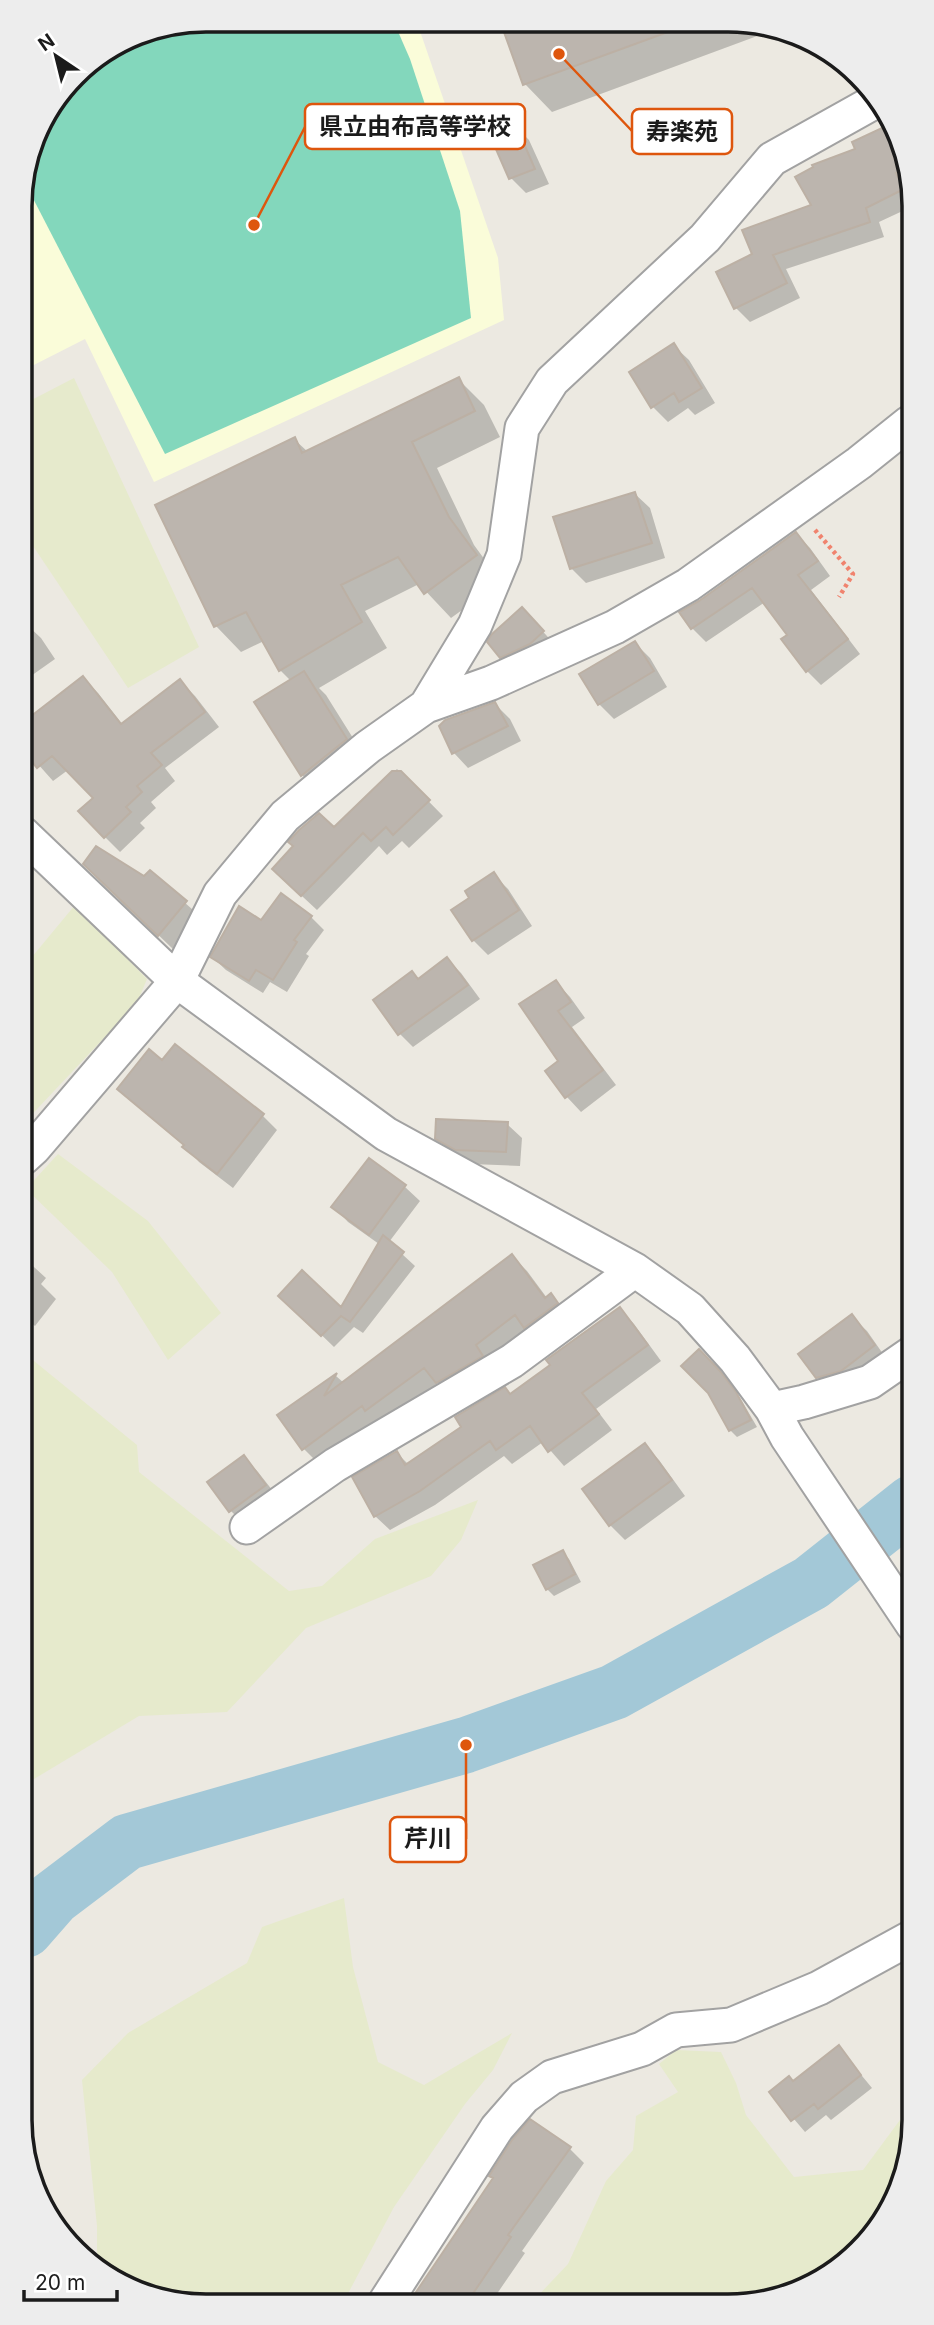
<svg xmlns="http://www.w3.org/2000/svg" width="934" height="2325" font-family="Inter,'Noto Sans JP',sans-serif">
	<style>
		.education { fill: #fafcd9 }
		.farmland { fill: #e6eacc }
		.pitch { fill: #83d7bc }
		.shadow { fill: #0003 }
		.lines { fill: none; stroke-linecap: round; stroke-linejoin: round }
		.river { stroke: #a3c8d7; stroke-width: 56 }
		.building { fill: #bcb5ae; stroke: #bcb0a4; stroke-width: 2 }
		.street-casing { stroke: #a2a2a2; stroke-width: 37 }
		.path { stroke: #f0836e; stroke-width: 4.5; stroke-dasharray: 3.5 3.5; stroke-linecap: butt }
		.street { stroke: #fff; stroke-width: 33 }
		.rim { fill: none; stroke: #1b1b1b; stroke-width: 3.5 }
		.leader { fill: none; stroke: #de560d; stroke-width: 2.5 }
		.callout-dot { fill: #de560d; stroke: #fff; stroke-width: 2.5 }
		.callout { fill: #fff; stroke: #de560d; stroke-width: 2.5 }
		.callout-label { font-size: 24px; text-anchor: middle; font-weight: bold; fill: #1b1b1b }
	</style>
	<rect width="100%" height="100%" fill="#ece9e1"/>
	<path class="education" d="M206 19 418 21 421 34 498 258 504 320 154 482 85 339 20 372V193L39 123 82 66 135 33Z"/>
	<path class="farmland" d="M74 378 199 647 128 688 21 528 20 406Z
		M75 905 147 979 137 1003 22 1125V969Z
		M58 1154 148 1221 221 1313 168 1360 112 1272 26 1189Z
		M23 1352 137 1445 139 1472 289 1591 322 1586 375 1539 478 1500 461 1540 431 1576 306 1628 227 1712 139 1716 24 1785Z
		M344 1898 353 1967 378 2062 424 2085 512 2033 493 2070 465 2104 394 2207 344 2301 170 2302 97 2267V2226L82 2080 128 2033 247 1963 262 1927Z
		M676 2050 721 2052 736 2083 746 2115 794 2177 863 2170 914 2101V2131L876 2233 832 2275 776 2299 533 2301 568 2264 606 2181 633 2150 636 2116 678 2092 659 2064Z"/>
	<path class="pitch" d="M206 19 393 20 410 59 460 211 471 318 165 454 23 179 39 123 82 66 135 33Z"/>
	<path class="shadow" d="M501 21 764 23 769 25 771 31 552 112 525 84Z
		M514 125 529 140 549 184 526 193 511 178 490 132Z
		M883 129 890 136 894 134 908 158 909 208 879 222 884 237 786 269 800 298 750 322 736 308 755 255 814 205 858 150Z
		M674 346 689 360 715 403 695 415 688 408 668 422 653 407 631 372Z
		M458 379 484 405 500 437 437 468 474 545 501 582 451 618 419 584 365 611 387 648 319 688 326 695 368 762 324 797 302 775 291 681 280 670 264 641 241 652 216 626 158 506 295 440 308 452Z
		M635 494 650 508 665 558 586 583 571 568Z
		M796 534 810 548 830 576 811 590 860 654 821 685 807 671 789 635 765 602 706 642 692 628Z
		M26 624 41 638 55 659 21 683V627Z
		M536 624 557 647 516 672 501 657Z
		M635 643 650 658 667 687 614 719 599 704Z
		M83 678 98 693 123 725 180 681 195 696 219 727 165 768 175 781 151 802 156 808 140 823 145 828 120 852 80 812 95 798 68 770 53 781 21 745V702L35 715Z
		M495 704 510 719 521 741 468 768 454 753Z
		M397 769 443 816 409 848 402 841 387 855 379 846 317 910 289 884 295 847 334 830Z
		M150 872 201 917 174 950 100 879H145Z
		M493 874 508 889 532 926 488 955 473 940 472 898Z
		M22 893 32 903 22 916Z
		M311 917 324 930 306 954 309 956 287 992 270 982 263 993 226 970 212 957 261 922Z
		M447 959 461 973 480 999 413 1047 400 1034 376 1001 419 980Z
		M556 982 570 997 585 1018 572 1027 616 1085 581 1112 567 1097 547 1072 560 1062Z
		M119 1089 263 1116 277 1130 233 1188 199 1162 185 1146Z
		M507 1124 522 1138 520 1166 472 1164 452 1153 437 1138Z
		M369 1160 405 1187 420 1201 389 1242 415 1266 363 1333 354 1327 334 1347 281 1296 342 1310 379 1244 348 1222 334 1207Z
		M512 1256 527 1271 547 1298 551 1296 565 1310 452 1397 438 1383 381 1424 377 1421 318 1463 303 1448 280 1416 336 1376 344 1383Z
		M23 1257 46 1278 41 1284 56 1299 35 1326 23 1316Z
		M620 1309 634 1324 661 1361 596 1409 612 1430 564 1466 543 1442 512 1464 504 1456 435 1505 390 1530 375 1516 397 1453 409 1465 552 1366Z
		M852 1317 867 1331 888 1361 832 1392 817 1377Z
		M727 1380 742 1401 757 1427 737 1437 730 1430Z
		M644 1445 659 1460 685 1496 625 1540 610 1525Z
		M244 1457 258 1472 280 1500 245 1525 231 1511Z
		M562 1552 569 1559 581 1582 554 1596 547 1589Z
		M839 2048 872 2088 831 2120 826 2115 805 2132 771 2092 794 2083Z
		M569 2148 584 2163 522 2251 525 2253 492 2301H413L495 2178Z"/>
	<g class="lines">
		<path class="river" d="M25 1930 53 1898 127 1842 466 1745 614 1692 811 1583 912 1503"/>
	</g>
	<path class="building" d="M500 21 687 22V25L523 85Z
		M515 123 535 169 509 179 488 131Z
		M884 127 888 135 893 132 908 158 909 167 896 173 904 189 866 208 870 222 773 255 787 283 734 309 716 272 752 254 742 230 811 205 795 177 813 167 812 165 855 149 852 142Z
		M674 343 702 388 679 402 674 393 651 408 629 372Z
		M459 377 475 411 412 442 449 517 477 555 424 594 398 557 341 585 362 622 279 671 246 612 214 627 155 505 295 437 302 453Z
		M635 492 652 543 570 569 553 517Z
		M796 532 818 561 798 575 848 639 806 672 781 639 787 635 752 588 691 629 679 612 699 601Z
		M522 607 544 631 530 644 500 658 487 642 491 635Z
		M635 641 654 671 598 705 579 674Z
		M304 671 347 739 301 776 254 702Z
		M83 676 121 724 180 679 205 712 151 753 162 765 137 786 142 792 126 807 131 812 104 838 78 811 93 798 52 756 37 768 21 748V724Z
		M495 702 508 726 452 754 439 726 445 720Z
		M392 771H401L430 800 393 835 386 827 371 841 363 833 301 896 272 869 293 846 288 842 299 830 319 813 334 827Z
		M96 846 144 876 150 870 187 901 158 936 83 864Z
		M494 872 519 910 472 941 451 910 469 898 465 891Z
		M281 893 312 916 294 940 297 942 273 980 256 970 249 981 210 957 239 906 261 920Z
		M447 957 468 985 398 1035 373 1000 412 971 418 979Z
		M556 980 571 1002 558 1011 603 1070 565 1098 545 1071 558 1061 519 1004Z
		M175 1044 264 1114 217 1174 182 1147 184 1145 117 1089 149 1049 162 1060Z
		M436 1119 508 1122 506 1152 455 1150 435 1139Z
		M369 1158 406 1185 369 1235 331 1207Z
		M383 1235 404 1252 350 1322 341 1316 321 1336 278 1296 302 1270 341 1307Z
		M512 1254 545 1298 551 1293 558 1303 524 1328 515 1315 476 1345 483 1356 436 1383 424 1368 365 1411 362 1406 302 1450 277 1415 337 1373 324 1396Z
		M620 1307 648 1345 582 1393 599 1414 548 1452 530 1426 496 1450 490 1441 420 1491 374 1517 352 1477 397 1451 405 1465 461 1427 455 1417 505 1387 510 1394 550 1365 546 1360Z
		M852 1314 875 1345 841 1371 816 1378 798 1354Z
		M699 1349 720 1371 736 1392 751 1420 729 1431 708 1393 681 1366Z
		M645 1443 672 1480 609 1526 582 1489Z
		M244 1455 266 1485 229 1512 207 1482Z
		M563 1550 575 1574 546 1590 533 1565Z
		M839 2045 861 2075 818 2109 814 2104 791 2121 769 2092 789 2076 793 2081Z
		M530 2119 571 2147 508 2235 511 2237 468 2301H410L493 2178 489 2176 512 2140Z"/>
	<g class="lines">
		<defs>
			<path id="street" d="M426 706 475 625 504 555 522 428 552 381 705 238 772 159 874 102
				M22 833 177 981 386 1134 635 1270 690 1309 735 1359 772 1409 787 1437 913 1625
				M23 1158 34 1148 177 981 220 894 285 816 368 747 426 706 491 683 615 627 688 585 859 463 909 423
				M772 1409 804 1402 870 1382 912 1353
				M247 1527 335 1465 512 1361 635 1270
				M386 2301 497 2128 524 2097 552 2077 642 2049 676 2030 731 2025 819 1988 914 1936"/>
		</defs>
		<use href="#street" class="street-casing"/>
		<path class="path" d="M815 530 853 574 839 597"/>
		<use href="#street" class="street"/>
	</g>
	<path d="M0 0H934V2325H0ZM206 32H728A174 174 0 0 1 902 206V2120A174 174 0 0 1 728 2294H206A174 174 0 0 1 32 2120V206A174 174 0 0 1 206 32Z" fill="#ededed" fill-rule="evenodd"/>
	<path class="rim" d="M206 32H728A174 174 0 0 1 902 206V2120A174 174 0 0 1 728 2294H206A174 174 0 0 1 32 2120V206A174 174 0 0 1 206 32Z"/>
	<path class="leader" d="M254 225L305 127M559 54L632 131M466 1745L466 1839"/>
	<g class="callout-dot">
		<circle cx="254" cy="225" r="7"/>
		<circle cx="559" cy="54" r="7"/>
		<circle cx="466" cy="1745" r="7"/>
	</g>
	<g class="callout">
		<rect x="305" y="104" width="220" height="45" rx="7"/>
		<rect x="632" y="109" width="100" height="45" rx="7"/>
		<rect x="390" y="1817" width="76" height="45" rx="7"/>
	</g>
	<g class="callout-label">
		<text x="415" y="135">県立由布高等学校</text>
		<text x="682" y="140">寿楽苑</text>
		<text x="428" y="1847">芹川</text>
	</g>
	<g transform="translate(56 56) rotate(325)" stroke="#ffffff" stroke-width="5" paint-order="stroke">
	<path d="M0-5L12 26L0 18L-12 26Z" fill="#1b1b1b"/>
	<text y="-10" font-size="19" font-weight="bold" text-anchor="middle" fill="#1b1b1b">N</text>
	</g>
	<path d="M24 2290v10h93v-10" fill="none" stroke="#1b1b1b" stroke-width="3.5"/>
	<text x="35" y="2290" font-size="21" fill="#1b1b1b" stroke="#ffffff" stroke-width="5" paint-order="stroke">20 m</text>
</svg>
